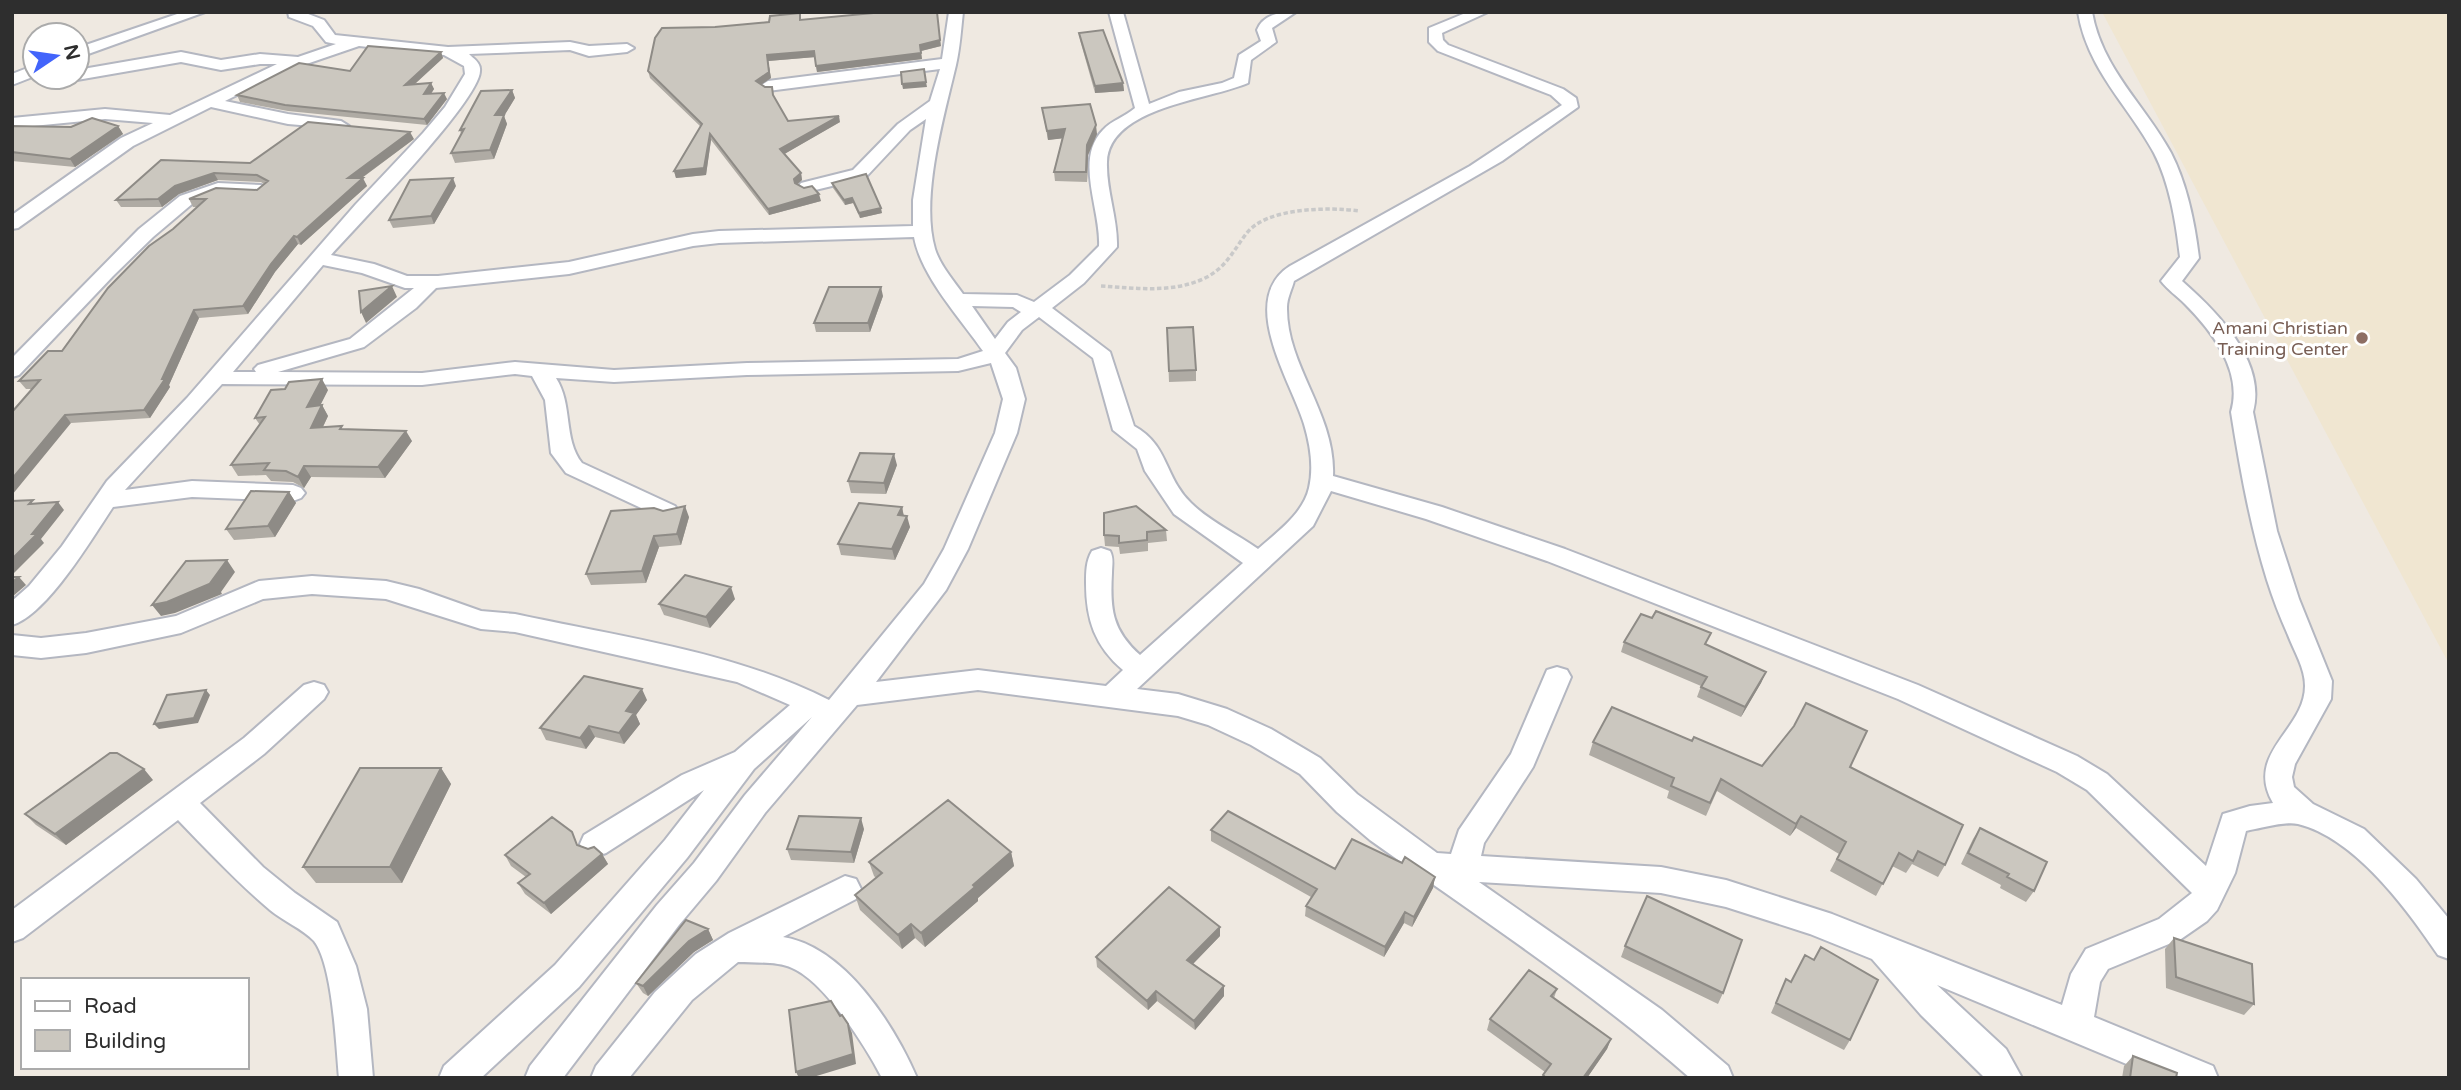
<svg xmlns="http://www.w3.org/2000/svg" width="2461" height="1090" font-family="'Varela Round',sans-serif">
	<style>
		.education { fill: #f0e6d1 }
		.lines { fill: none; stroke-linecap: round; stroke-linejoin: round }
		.street-casing { stroke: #b4b7c1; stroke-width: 4 }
		.path { stroke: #c9c9c9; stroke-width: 3.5; stroke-dasharray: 4.5 2.5; stroke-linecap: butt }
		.street { fill: #fff; fill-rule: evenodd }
		.wall { fill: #afaba4 }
		.shaded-wall { fill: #8e8b86 }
		.building { fill: #cbc7bf; stroke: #8e8b86; stroke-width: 2 }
		.education-dot { fill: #8d6e63; stroke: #fff; stroke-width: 2.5 }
		.labels { text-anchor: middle; stroke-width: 6; stroke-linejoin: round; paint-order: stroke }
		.education-label { font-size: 18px; fill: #785e54; stroke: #fff; text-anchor: end }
	</style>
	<rect width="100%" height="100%" fill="#efe9e1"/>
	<path class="education" d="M2102 12H2449V664Z"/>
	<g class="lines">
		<defs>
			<path id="street" d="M183 12H205L77 58V48Z
				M288 12H303L324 20 335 35 448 47 570 42 589 46 627 44 634 48 627 52 589 56 570 50 469 54C474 59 481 63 480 71 480 100 357 226 331 255L374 264 407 276H438L569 262 693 234 719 231 913 226V200L926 119 910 130 865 178 807 192 798 187 801 183 853 170 898 124 930 101 940 69 768 91 760 86 768 81 942 59 949 12H963C961 30 960 48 956 65 944 116 920 198 935 249 940 265 953 280 963 294L1017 295 1034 302 1070 275 1099 246C1101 210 1074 159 1103 130 1112 120 1125 117 1135 108L1109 12H1123L1149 104 1179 92 1222 83 1234 78 1239 55 1261 41 1257 30C1263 14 1281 12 1296 12L1272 28 1276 42 1251 60 1248 83C1209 100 1109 107 1107 162 1106 191 1118 218 1117 247L1084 283 1052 308 1110 352 1134 426C1169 445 1164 477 1191 503 1209 521 1237 534 1258 549 1277 532 1303 514 1309 488 1314 467 1310 444 1304 424 1291 381 1237 300 1290 266L1470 166 1562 105 1551 95 1438 51 1429 42V28L1468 12H1488L1442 33 1443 40 1448 45 1563 89 1576 98 1578 107 1502 161 1294 281C1292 289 1287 298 1287 307 1286 366 1336 414 1333 476L1442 507 1565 549 1918 685 2077 756 2107 774 2206 866 2223 814 2250 806 2273 803C2244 753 2305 730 2305 686 2305 668 2294 651 2288 635 2280 617 2273 599 2267 580 2250 525 2240 469 2231 412 2243 372 2213 332 2185 304 2177 296 2168 290 2161 281L2180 257C2176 223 2170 184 2154 153 2128 105 2087 69 2078 12H2092C2102 69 2145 105 2171 153 2187 184 2195 224 2199 258L2182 281C2216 311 2267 361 2253 412L2277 531 2299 599 2332 681 2331 699 2295 764 2292 777 2294 787 2313 804 2364 829 2416 879 2449 919V959L2438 955C2407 909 2355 838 2298 824 2285 821 2263 828 2250 830L2246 831 2235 873 2217 910 2207 921 2181 939 2108 969 2100 982 2094 1017 2213 1066 2218 1078H2160L1937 985 2006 1049 2022 1078H1985L1921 1015 1872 959 1810 934 1726 907 1661 893 1479 882 1662 1010 1728 1066 1733 1078H1690C1590 990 1478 917 1370 840L1337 812 1300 774 1251 745 1208 725 1178 716 978 690 857 705 765 813 716 881 679 925 563 1078H525L530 1066 657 905 694 863 745 795 812 717 754 769 687 858 579 987 481 1078H439L444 1066 555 965 665 840 704 790 606 853 595 857 584 853 580 844 584 835 682 775 735 752 790 705 737 682 515 632 481 629 386 599 312 594 263 599 181 633 86 653 41 658 12 655V635L41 638 86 633 176 616 259 581 312 576 386 581 419 589 481 611 515 614C621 637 732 651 829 700L924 584 944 549 995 433 1003 399 991 363 958 371 747 375 614 382 556 378C573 404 563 439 582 463L675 506 679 512 675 518 667 520 566 473 551 453 545 400 532 376 515 374 422 385 222 384 125 490 192 481 293 485 301 488 305 493 301 498 293 501 192 497 113 507C93 537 47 615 12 625V601L29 586 62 546 107 481 187 398 356 204 423 133 445 107 465 74 464 66 444 55 359 46 283 72 225 101 288 114 341 121 349 126 347 129 288 124 211 107 133 146 18 228 12 229V215L121 138 153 123 105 119 12 128V118L105 109 170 115 277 64H260L221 70 181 62 77 80 71 77H77V70L181 52 221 60 260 54 298 57 336 44 326 42 313 26 289 17ZM914 237C921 276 960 318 983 351L958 359 747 363 614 370 515 362 422 373 278 372 364 347 416 308 436 288 569 274 693 246 719 243ZM323 265 362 273 405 288H414L350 339 258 365 254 369 256 372H233ZM972 306 1013 307 1021 312 1008 322 995 339ZM1039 317 1093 358 1113 430 1137 449 1145 471 1174 514 1243 563 1140 655C1112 630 1110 609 1112 573 1112 564 1114 559 1110 551L1101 548 1092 551C1086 561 1086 572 1086 583 1086 620 1095 646 1123 670L1106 686 978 670 876 682 946 590 968 549 1017 433 1025 399 1016 368 1005 353 1022 330ZM1331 491 1426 519 1547 561 1898 699 2057 772 2087 790 2192 893 2159 919 2086 949 2071 974 2062 1005 1832 914 1726 880 1661 867 1481 856 1484 843 1533 767 1571 677 1567 670 1557 667 1547 670 1511 754 1459 830 1451 854 1437 853 1357 794 1320 758 1271 729 1227 709 1178 694 1137 689 1313 526Z
				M35 65V76L12 85V74Z
				M218 183 261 185 270 190 261 195 220 193 192 204 153 237 113 276 19 375 12 377V358L139 229 180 196Z
				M314 682 324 685 328 692 324 699 264 754 200 803 263 867 295 893 337 922 356 966 367 1009 373 1078H339C336 1047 333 965 314 941 303 929 283 921 270 910 237 882 208 851 178 820L23 938 12 942V910L244 738 304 685Z
				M845 876 856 879 861 889 856 899 783 937C845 947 894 1025 917 1078H882C866 1047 825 982 792 968 777 961 754 963 738 962L692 1000 629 1078H591L596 1066 655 992 696 954 729 933Z"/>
		</defs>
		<use href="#street" class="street-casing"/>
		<path class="path" d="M1101 286C1136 288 1174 294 1207 277 1226 267 1234 250 1246 234 1266 207 1329 207 1359 211"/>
		<use href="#street" class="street"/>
	</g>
	<path class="wall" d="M801 20 941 46 921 51 922 59 817 72 815 57 768 61 771 78 761 84 774 97 788 121 840 122 784 154 801 173 802 180 798 184 821 201 769 215 711 140 706 175 676 178 674 171 701 127 650 78 648 71Z
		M1079 33 1123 83 1124 91 1095 93 1080 40Z
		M441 52 443 58 415 84 431 83 434 89 431 94 447 99 427 125 288 111 240 102 237 95Z
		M512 90 515 98 504 116 507 124 494 159 455 163 451 153 461 134 460 130Z
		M1042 108 1097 134 1088 155 1087 182 1055 181 1054 172 1062 138 1048 140Z
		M12 126 71 127 118 126 123 134 75 167 12 161Z
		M414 139 362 178 367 186 301 245 298 244 275 272 248 314 199 318 169 385 170 387 150 418 71 423 32 389H26L19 381 62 351 173 229 197 207H193L189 199 257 190 264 184 261 182 218 180 179 194 162 207H121L116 200 250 163Z
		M832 183 882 213 860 218 853 203 845 205 833 188Z
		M456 186 434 224 393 228 389 220Z
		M883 296 870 332H816L814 323Z
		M1167 328 1196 370V381L1169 382Z
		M328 390 320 405H322L328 416 323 427 344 429 412 441 385 478 311 477 304 488 293 482 271 481 266 475 238 476 231 465 260 425 255 418Z
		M897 465 886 494 851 493 848 481Z
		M289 492 296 503 275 537 234 540 226 529Z
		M902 507 904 516 910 527 895 560 841 555 838 544Z
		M663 511 689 517 681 545 659 547 646 583 591 585 586 574Z
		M1166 530 1167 541 1148 543V551L1120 554 1119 547 1105 546 1104 535Z
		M735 599 710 628 664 615 659 604Z
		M1624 642 1707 645 1766 672 1761 683 1741 717 1697 697 1701 686 1621 652Z
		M647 700 636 715 640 724 624 744 595 737 586 749 546 740 540 728Z
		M1692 741 1762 766 1850 767 1945 865 1938 877 1912 864 1906 873 1892 866 1876 896 1830 871 1839 854 1796 828 1790 836 1717 791 1706 816 1667 798 1669 791 1589 755 1593 742Z
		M441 768 451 784 402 883H316L303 867Z
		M153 780 66 845 36 825 25 814Z
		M1980 828 2034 891 2026 902 2000 888 2001 885 1961 864 1973 839Z
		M864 829 854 863 791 860 787 849Z
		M1211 830 1335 869 1435 877 1433 888 1412 927 1404 923 1384 957 1305 916 1306 906 1311 897 1211 841Z
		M579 845 602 854 608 864 551 914 525 894 518 883 526 877 511 866 505 855Z
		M1011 852 1014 866 978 898V901L925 947 915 938 902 949 860 910 855 895 876 878 874 876 869 862Z
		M708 929 713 940 694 952 648 996 643 993 636 983Z
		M1220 936 1193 964 1224 996 1195 1030 1157 1001 1148 1010 1097 967 1096 957Z
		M2174 938 2254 1004 2244 1015 2166 988 2165 949Z
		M1625 946 1723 993 1718 1004 1621 957Z
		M1821 947 1850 1040 1844 1050 1771 1013 1786 979 1791 982 1814 960Z
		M1557 989 1554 998 1611 1039 1607 1049 1587 1078H1542L1545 1072 1487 1030 1490 1019Z
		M2133 1056 2176 1078H2122L2124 1066Z"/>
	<path class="shaded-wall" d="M937 12 941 46 921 51 920 45Z
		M814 51 816 57 768 61 771 78 758 87 756 81 767 55Z
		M441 52 443 58 407 91 405 85Z
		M921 53 922 59 817 72 816 66Z
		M926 82 927 87 903 89 902 84Z
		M431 83 434 89 426 101 424 94Z
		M1123 83 1124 91 1095 93V86Z
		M512 90 515 98 504 116 507 124 494 159 490 150 495 115Z
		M444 93 447 99 427 125 424 119Z
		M839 116 840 122 781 156 780 149Z
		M1096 125 1097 134 1088 155 1087 182V145Z
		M118 126 123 134 75 167 70 159Z
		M1065 129 1066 138 1048 140 1047 131Z
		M410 132 414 139 352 185 348 178Z
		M710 134 711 140 706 175 676 178 674 171Z
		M214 173 218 180 179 194 162 207 158 199 175 186Z
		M801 173 802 180 796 185 794 179Z
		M363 178 367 186 301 245 297 237Z
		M453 178 456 186 434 224 431 216Z
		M819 194 821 201 769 215 768 209Z
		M852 198 853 203 845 205 844 200Z
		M881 208 882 213 860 218 859 213Z
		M294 236 298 244 275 272 248 314 243 306 271 264Z
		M392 286 397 297 366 323 361 312Z
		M881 287 883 296 870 332 868 323Z
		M194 310 199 318 169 385 170 387 150 418 144 410 162 379Z
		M322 379 328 390 314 418 307 407Z
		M322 405 328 416 317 439 311 428Z
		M65 415 71 423 12 495V479Z
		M406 431 412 441 385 478 378 467Z
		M894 454 897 465 886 494 884 483Z
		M304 466 311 477 304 488 298 477Z
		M289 492 296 503 275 537 268 526Z
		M58 502 64 510 41 539 44 543 12 575V559Z
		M685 506 689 517 681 545 677 534Z
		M902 507 904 518 898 515Z
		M907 516 910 527 895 560 892 549Z
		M654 536 659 547 646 583 642 571Z
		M227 560 235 572 221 592 222 594 175 613 161 616 152 605 211 582Z
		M19 577 26 585 12 597V582Z
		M731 587 735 599 710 628 706 617Z
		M1766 672 1761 683 1741 717 1745 707Z
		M642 689 647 700 636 715 640 724 624 744 619 733 626 711Z
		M206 690 210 695 198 723 159 729 154 724Z
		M589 726 595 737 586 749 580 738Z
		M441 768 451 784 402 883 390 867Z
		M144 769 153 780 66 845 55 834Z
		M1801 816 1796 828 1790 836 1796 824Z
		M861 818 864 829 854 863 851 852Z
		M1011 852 1014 866 978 898V901L925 947 921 933 973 885Z
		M602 854 608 864 551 914 544 903Z
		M1435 877 1433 888 1412 927 1414 917Z
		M1405 912 1404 923 1384 957 1385 947Z
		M911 924 915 938 902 949 898 935Z
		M1220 927V936L1188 969 1187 960Z
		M708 929 713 940 694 952 648 996 643 986 689 941Z
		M1224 986V996L1195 1030 1194 1021Z
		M1156 991 1157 1001 1148 1010 1147 1001Z
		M848 1024 852 1033 856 1064 810 1078H799L796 1072Z
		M1611 1039 1607 1049 1587 1078H1583Z"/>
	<path class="building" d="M884 12H937L940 40 920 45 921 53 816 66 814 51 767 55 769 72 756 81 765 87H772L773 95 788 121 839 116 780 149 801 173 794 179 795 183 804 188 812 186 819 194 768 209 710 134 704 168 674 171 702 124 648 71 655 38 662 28 715 27 769 22 770 16 800 13V20Z
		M1103 30 1123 83 1095 86 1079 33Z
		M368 46 441 52 405 85 431 83 424 94 444 93 424 119 285 105 237 95 299 63 350 71Z
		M924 69 926 82 902 84 901 72Z
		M512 90 495 115H504L490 150 451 153 464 129 460 130 481 91Z
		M1090 104 1096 125 1087 145 1086 172H1054L1065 129 1047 131 1042 108Z
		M92 118 118 126 70 159 12 152V126L71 127Z
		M308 122 410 132 348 178H363L297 237 294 236 271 264 243 306 194 310 162 379H165L144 410 65 415 12 479V412L40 380 19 381 48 351H62L108 288 149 246 173 229 206 199H189L216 188 257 190 268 181 257 175 214 173 175 186 158 199 116 200 161 160 250 163Z
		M866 174 881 208 859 213 852 198 844 200 832 183Z
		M453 178 431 216 389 220 410 180Z
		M392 286 361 312 359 291Z
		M829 287H881L868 323H814Z
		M1193 327 1196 370 1169 371 1167 328Z
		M322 379 307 407 322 405 311 428 342 426 340 429 406 431 378 467 304 466 298 477 286 471 264 470 269 463 231 465 265 417 255 418 271 390 285 389 289 382Z
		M860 453 894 454 884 483 848 481Z
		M251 491 289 492 268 526 226 529Z
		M33 500 29 504 58 502 32 534H37L12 559V501Z
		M859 503 902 507 898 515 907 516 892 549 838 544Z
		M685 506 677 534 654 536 642 571 586 574 611 511 654 508 663 511Z
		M1136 506 1166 530 1147 532V540L1119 543V536L1104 535V513Z
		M227 560 211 582H214L167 602 152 605 186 561Z
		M685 575 731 587 706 617 659 604Z
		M12 577H19L12 582Z
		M1656 611 1711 633 1705 644 1766 672 1745 707 1701 687 1707 677 1624 642 1641 614 1652 618Z
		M584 676 642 689 626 711 634 713 619 733 589 726 580 738 540 728Z
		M206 690 194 718 154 724 167 695Z
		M1806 703 1867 731 1850 767 1963 825 1945 865 1918 851 1913 861 1899 853 1883 884 1837 859 1846 842 1801 816 1796 824 1721 779 1710 803 1671 786 1674 778 1593 742 1612 707 1692 741 1694 737 1762 766 1794 726Z
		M110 753H117L144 769 55 834 25 814Z
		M360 768H441L390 867H303Z
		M948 800 1011 852 973 885 975 887 921 933 911 924 898 935 855 895 882 873 869 862Z
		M1228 811 1335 869 1352 839 1402 863 1405 857 1435 877 1414 917 1405 912 1385 947 1306 906 1317 889 1211 830Z
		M799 816 861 818 851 852 787 849Z
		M552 817 572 832 577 845 588 849 594 847 602 854 544 903 518 883 530 874 505 855Z
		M1980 828 2047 862 2034 891 2007 877 2009 874 1968 853Z
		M1169 887 1220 927 1187 960 1224 986 1194 1021 1156 991 1147 1001 1096 957Z
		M1647 896 1742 940 1723 993 1625 946Z
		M686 920 708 929 689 941 643 986 636 983Z
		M2174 938 2252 964 2254 1004 2176 977Z
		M1821 947 1878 980 1850 1040 1776 1003 1786 979 1791 982 1805 955 1814 960Z
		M1529 970 1557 989 1551 996 1611 1039 1583 1078H1546L1543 1075 1551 1064 1490 1019Z
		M831 1001 840 1016 842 1015 848 1024 853 1054 796 1072 789 1010Z
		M2133 1056 2177 1073 2176 1078H2130Z"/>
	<circle class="education-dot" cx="2362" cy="338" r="7"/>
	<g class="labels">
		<g class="education-label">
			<text x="2348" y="334">Amani Christian<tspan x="2348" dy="21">Training Center</tspan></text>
		</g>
	</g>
	<rect width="2461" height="1090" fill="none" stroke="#2e2e2e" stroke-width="28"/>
	<rect x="21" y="978" width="228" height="91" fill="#ffffff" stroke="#ababab" stroke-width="2"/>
	<rect x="35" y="1001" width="35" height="10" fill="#ffffff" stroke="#ababab" stroke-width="2"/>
	<text x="84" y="1013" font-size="21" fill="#2e2e2e">Road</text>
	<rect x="35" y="1030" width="35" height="21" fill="#cbc7bf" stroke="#ababab" stroke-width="2"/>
	<text x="84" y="1048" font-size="21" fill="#2e2e2e">Building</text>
	<g transform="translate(56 56) rotate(77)"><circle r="33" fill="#ffffff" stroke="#ababab" stroke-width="2"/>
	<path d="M0-5L12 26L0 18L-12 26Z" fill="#4264fb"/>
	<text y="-10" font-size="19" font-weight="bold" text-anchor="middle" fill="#2e2e2e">N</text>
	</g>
</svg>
